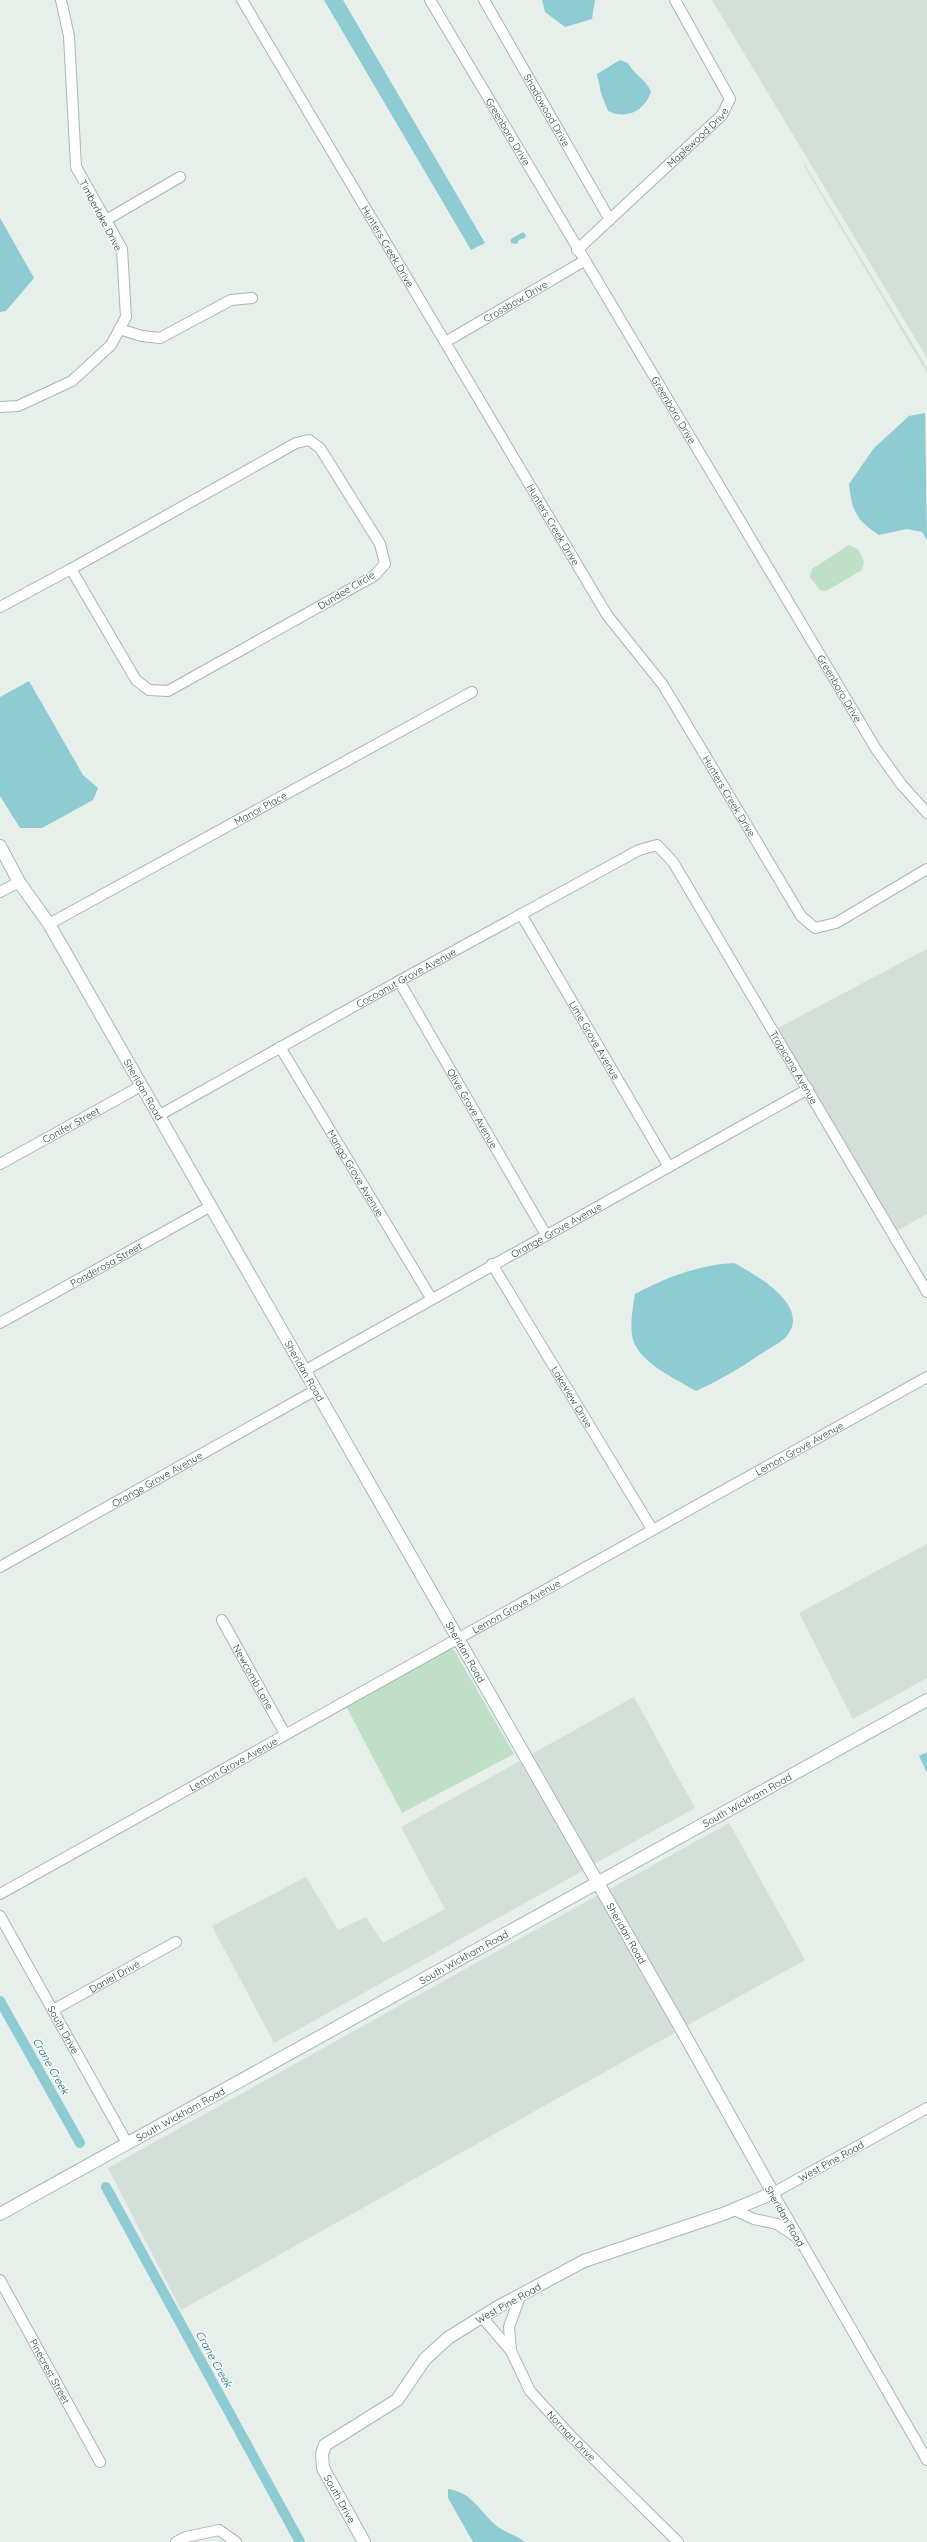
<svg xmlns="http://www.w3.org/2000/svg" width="927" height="2542" font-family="Quicksand,sans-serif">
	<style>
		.built { fill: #d4dfd9 }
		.green { fill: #bfdfc7 }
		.water { fill: #8fcbd3 }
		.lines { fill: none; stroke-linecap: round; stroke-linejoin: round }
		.canal { stroke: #8fcbd3; stroke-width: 10 }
		.street-casing { stroke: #a8b7b1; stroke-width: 12 }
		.secondary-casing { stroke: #a4bab2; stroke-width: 14 }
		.street { stroke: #fff; stroke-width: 10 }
		.secondary { stroke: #fff; stroke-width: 12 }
		.labels { text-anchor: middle; stroke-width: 3; stroke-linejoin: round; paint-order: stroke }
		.street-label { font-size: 10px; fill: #244138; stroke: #f7fbf9 }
		.water-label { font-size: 11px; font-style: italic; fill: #1d717e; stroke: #f7fbf9 }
	</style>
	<rect width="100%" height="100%" fill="#e6efea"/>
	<path class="built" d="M712 0H927V358Z
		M805 165 927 368V373L804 166Z
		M927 949V1214L895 1232 778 1028Z
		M927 1544V1678L853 1719 799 1613Z
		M634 1697 695 1808 594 1864 530 1755Z
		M520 1761 584 1870 274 2043 212 1926 306 1877 338 1930 366 1917 383 1943 445 1909 401 1827Z
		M729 1823 805 1960 686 2026 608 1890Z
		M598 1895 676 2032 181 2310 108 2168Z"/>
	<path class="green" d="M849 545 858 549 864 562 862 570 826 591 820 590 810 577 812 569Z
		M446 1649 454 1650 514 1754 402 1813 346 1706Z"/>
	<path class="water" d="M324 0H343L485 243 471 250Z
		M542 0H595L592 19 565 27 545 12Z
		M620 60 628 63C634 75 646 79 651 92 644 111 627 120 608 111L601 93 597 74Z
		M0 218 34 278 6 311 0 312Z
		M523 232 526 235 525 238 519 240 517 244 511 243V239Z
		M925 413 927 540 922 532 907 529 879 535C856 520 852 511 849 484L874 448 909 416Z
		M29 681 83 775 98 788 93 800 42 828H20L0 796V697Z
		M734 1263C756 1275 814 1307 785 1338 778 1344 767 1350 759 1355 739 1369 718 1381 696 1391 676 1379 635 1361 632 1335 630 1321 633 1307 635 1294 667 1277 698 1265 734 1263Z
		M927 1752V1773L919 1756Z
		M448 2489C473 2492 480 2513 498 2527 507 2533 517 2536 525 2542H473L448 2498Z"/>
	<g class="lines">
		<path class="canal" d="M0 2001 80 2143
			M106 2187 300 2542"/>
		<defs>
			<g id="street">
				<path id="s1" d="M242 0 607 615 663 685 801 916 815 928 836 923 927 869"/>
				<path id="s2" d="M430 0 876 749 901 784 927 813"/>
				<path id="s3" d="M484 0 610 220"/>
				<path d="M106 220 180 177"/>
				<path id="s4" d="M577 250 722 115 730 99 675 0"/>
				<path d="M119 329 142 336 160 338 231 300 252 298"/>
				<path id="s5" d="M447 341 584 261"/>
				<path d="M0 407 18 406 72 381 111 345 126 317 122 249 76 167 69 36 61 0"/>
				<path d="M309 440 320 448 380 544 385 564 374 576 168 691 149 690 136 680 71 569 296 443Z"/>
				<path d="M0 607 71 569"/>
				<path d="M0 892 19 882"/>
				<path id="s6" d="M521 914 669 1167"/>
				<path id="s7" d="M49 924 472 692"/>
				<path id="s8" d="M399 981 546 1235"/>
				<path id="s9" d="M280 1047 431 1298"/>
				<path id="s10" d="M158 1116 399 981 639 850 657 845 673 862 927 1292"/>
				<path id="s11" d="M0 1164 141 1086"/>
				<path id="s12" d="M492 1264 652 1529"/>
				<path id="s13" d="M0 1323 211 1206"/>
				<path id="s14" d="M304 1371 808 1089"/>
				<path id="s15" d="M0 1567 314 1391"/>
				<path id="s16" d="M222 1620 285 1734"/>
				<path id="s17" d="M0 1894 927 1377"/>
				<path id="s18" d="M0 1916 127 2143"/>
				<path id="s19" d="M53 2010 176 1942"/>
				<path d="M927 2108 773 2193 927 2460"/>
				<path d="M734 2210 754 2219 777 2224 795 2236"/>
				<path id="s20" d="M0 2280 100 2462"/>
				<path id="s21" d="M482 2317 511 2351 530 2391 572 2437 678 2542"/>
				<path d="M511 2351 509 2327 521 2294"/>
				<path d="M176 2542 186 2537 219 2530 236 2542"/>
			</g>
			<g id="secondary">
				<path id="s22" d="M0 846 19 882 49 924 678 2023 773 2193 723 2214 584 2261 496 2308 448 2338 425 2359 397 2400 325 2445 322 2454 323 2468 364 2542"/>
				<path id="s23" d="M0 2214 927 1700"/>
			</g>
		</defs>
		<use href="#street" class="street-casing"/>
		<use href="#secondary" class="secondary-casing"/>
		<use href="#street" class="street"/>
		<use href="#secondary" class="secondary"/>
	</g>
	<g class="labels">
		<g class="street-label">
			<text dy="4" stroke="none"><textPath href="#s3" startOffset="127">Shadowood Drive</textPath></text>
			<text dy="4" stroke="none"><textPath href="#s2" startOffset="153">Greenboro Drive</textPath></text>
			<text dy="4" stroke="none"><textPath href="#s4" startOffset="165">Maplewood Drive</textPath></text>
			<text transform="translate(101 215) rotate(62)" y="4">Timberlake Drive</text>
			<text dy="4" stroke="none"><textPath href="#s1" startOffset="286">Hunters Creek Drive</textPath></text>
			<text dy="4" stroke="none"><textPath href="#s5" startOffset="79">Crossbow Drive</textPath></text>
			<text dy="4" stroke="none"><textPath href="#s2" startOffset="477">Greenboro Drive</textPath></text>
			<text dy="4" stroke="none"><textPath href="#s1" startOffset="610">Hunters Creek Drive</textPath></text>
			<text transform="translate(346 590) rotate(-31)" y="4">Dundee Circle</text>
			<text dy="4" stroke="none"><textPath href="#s2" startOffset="801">Greenboro Drive</textPath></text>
			<text dy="4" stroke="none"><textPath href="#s1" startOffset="934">Hunters Creek Drive</textPath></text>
			<text dy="4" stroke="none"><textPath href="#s7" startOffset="241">Manor Place</textPath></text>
			<text dy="4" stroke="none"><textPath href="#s10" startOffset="284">Cocoanut Grove Avenue</textPath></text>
			<text dy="4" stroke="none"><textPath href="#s6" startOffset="146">Lime Grove Avenue</textPath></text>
			<text dy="4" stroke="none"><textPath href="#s10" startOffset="830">Tropicana Avenue</textPath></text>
			<text dy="4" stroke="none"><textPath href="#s22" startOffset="283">Sheridan Road</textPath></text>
			<text dy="4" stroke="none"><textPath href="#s8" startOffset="147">Olive Grove Avenue</textPath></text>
			<text dy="4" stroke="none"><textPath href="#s11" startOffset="81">Conifer Street</textPath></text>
			<text dy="4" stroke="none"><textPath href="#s9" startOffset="147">Mango Grove Avenue</textPath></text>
			<text dy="4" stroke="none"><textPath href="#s14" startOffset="289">Orange Grove Avenue</textPath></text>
			<text dy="4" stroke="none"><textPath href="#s13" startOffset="121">Ponderosa Street</textPath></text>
			<text dy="4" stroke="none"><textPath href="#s22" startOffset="607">Sheridan Road</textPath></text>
			<text dy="4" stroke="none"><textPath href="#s12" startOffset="155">Lakeview Drive</textPath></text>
			<text dy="4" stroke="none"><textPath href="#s17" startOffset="915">Lemon Grove Avenue</textPath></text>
			<text dy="4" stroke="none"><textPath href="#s15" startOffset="180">Orange Grove Avenue</textPath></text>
			<text dy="4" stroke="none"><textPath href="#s17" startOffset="591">Lemon Grove Avenue</textPath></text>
			<text dy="4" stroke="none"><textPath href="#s22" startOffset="931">Sheridan Road</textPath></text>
			<text dy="4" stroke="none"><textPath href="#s16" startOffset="65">Newcomb Lane</textPath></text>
			<text dy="4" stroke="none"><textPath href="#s17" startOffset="267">Lemon Grove Avenue</textPath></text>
			<text dy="4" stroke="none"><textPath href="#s23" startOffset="854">South Wickham Road</textPath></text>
			<text dy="4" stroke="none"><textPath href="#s22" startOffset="1255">Sheridan Road</textPath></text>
			<text dy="4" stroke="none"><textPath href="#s23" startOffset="530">South Wickham Road</textPath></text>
			<text dy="4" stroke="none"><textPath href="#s19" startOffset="70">Daniel Drive</textPath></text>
			<text dy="4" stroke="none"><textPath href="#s18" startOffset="130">South Drive</textPath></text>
			<text dy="4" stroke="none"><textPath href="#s23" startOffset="206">South Wickham Road</textPath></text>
			<text transform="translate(831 2161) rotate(-29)" y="4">West Pine Road</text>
			<text transform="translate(785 2216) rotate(60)" y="4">Sheridan Road</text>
			<text transform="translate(508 2303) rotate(-29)" y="4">West Pine Road</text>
			<text dy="4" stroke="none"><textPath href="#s20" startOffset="104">Pinecrest Street</textPath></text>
			<text dy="4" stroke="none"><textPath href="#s21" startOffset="150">Norman Drive</textPath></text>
			<text dy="4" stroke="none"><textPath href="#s22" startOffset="2135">South Drive</textPath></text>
		</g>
		<g class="water-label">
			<text transform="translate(51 2066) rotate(61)" y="4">Crane Creek</text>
			<text transform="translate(214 2359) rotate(61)" y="4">Crane Creek</text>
		</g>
	</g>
</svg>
